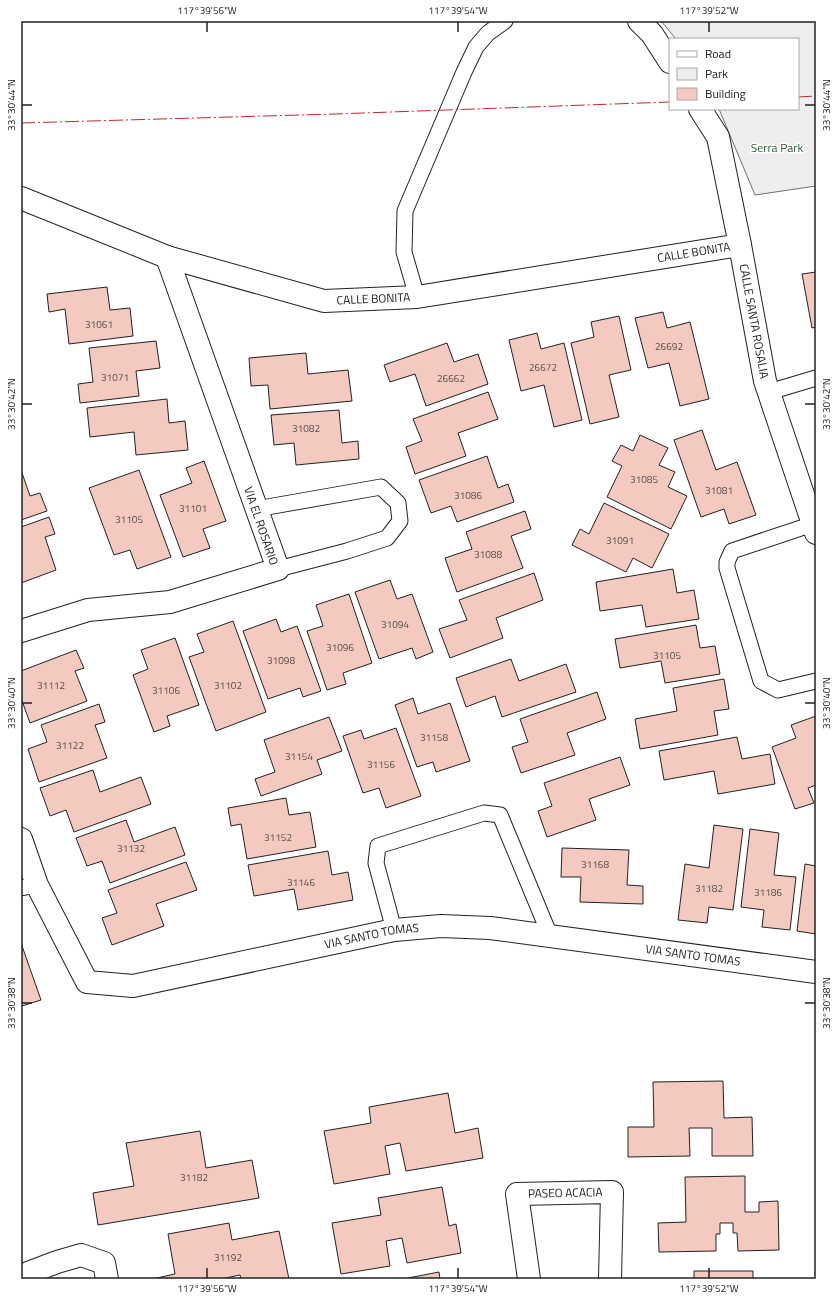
<svg xmlns="http://www.w3.org/2000/svg" width="837" height="1300" font-family="'Titillium Web',sans-serif">
	<style>
		.green { fill: #eee; stroke: #6f6f6f }
		.building { fill: #f3c9c0; stroke: #222 }
		.lines { fill: none; stroke-linecap: round; stroke-linejoin: round }
		.service-casing { stroke: #222; stroke-width: 17 }
		.minor-casing { stroke: #222; stroke-width: 24 }
		.tertiary-casing { stroke: #222; stroke-width: 24 }
		.service { stroke: #fff; stroke-width: 15 }
		.minor { stroke: #fff; stroke-width: 22 }
		.tertiary { stroke: #fff; stroke-width: 22 }
		.power { stroke: #c62828; stroke-width: 1; stroke-dasharray: 14 3 2 3; stroke-linecap: butt }
		.ticks { fill: none; stroke: #222; stroke-width: 1.5 }
		.labels { text-anchor: middle; stroke-width: 3; stroke-linejoin: round; paint-order: stroke }
		.number-label { font-size: 10px; fill: #564c4a }
		.park-label { font-size: 12px; fill: #2f5e38; stroke: #fff }
		.street-label { font-size: 12px; fill: #222; stroke: #fff }
		.neatline { fill: none; stroke: #222; stroke-width: 1.5 }
		.ticks-label { font-size: 10px; text-anchor: middle; fill: #222 }
	</style>
	<rect width="100%" height="100%" fill="#fff"/>
	<path class="green" d="M661 21H816V186L755 195 719 109H798V39H676Z"/>
	<path class="building" d="M816 272V327L812 328 802 274Z
		M107 287 110 310 130 308 133 336 69 344 65 309 49 312 47 294Z
		M663 312 667 328 690 322 709 399 680 406 669 363 648 368 635 318Z
		M619 316 631 370 609 375 619 417 590 424 571 343 594 337 591 322Z
		M537 333 541 349 564 343 582 420 554 427 544 385 521 391 509 340Z
		M156 341 160 368 136 371 139 396 80 403 78 384 93 382 89 348Z
		M447 343 454 362 478 354 488 384 426 406 415 374 390 382 384 365Z
		M306 353 308 374 348 370 352 401 270 409 268 385 251 386 249 358Z
		M488 392 498 419 458 433 466 456 415 474 406 447 422 441 413 419Z
		M167 399 169 423 185 421 188 450 136 455 134 432 90 437 87 408Z
		M339 410 342 443 358 441 359 459 296 465 294 443 274 445 271 415Z
		M702 430 716 470 737 462 756 515 729 524 724 509 701 517 674 440Z
		M640 435 668 448 659 465 675 472 668 487 687 496 671 529 607 497 622 466 612 461 621 445 633 451Z
		M487 456 498 488 508 484 514 502 457 522 451 506 431 513 419 480Z
		M204 461 226 521 203 529 210 548 183 557 160 495 192 483 186 468Z
		M21 470 30 496 40 493 47 511 21 520Z
		M139 470 171 557 137 569 130 550 114 555 89 488Z
		M604 503 669 534 652 568 633 558 626 572 572 545 580 529 589 534Z
		M525 511 531 529 511 536 523 568 457 592 445 558 472 549 466 532Z
		M49 517 55 534 45 537 56 570 21 583V527Z
		M673 569 677 593 694 590 699 619 646 627 642 605 600 611 596 582Z
		M534 573 543 600 496 618 503 638 450 658 439 629 467 620 459 600Z
		M390 580 397 599 412 594 433 652 416 659 412 648 379 659 355 592Z
		M349 594 372 663 343 673 346 684 327 690 307 631 323 626 316 605Z
		M276 619 281 632 297 626 321 691 303 697 300 688 268 699 243 631Z
		M233 621 266 712 216 731 189 657 204 652 197 634Z
		M696 625 700 648 715 646 720 674 665 683 661 661 620 668 615 639Z
		M175 638 199 705 167 716 170 726 154 732 133 675 148 669 141 650Z
		M76 650 84 668 75 671 87 701 30 723 21 698V671Z
		M511 659 519 681 566 664 576 692 502 717 495 696 466 707 456 678Z
		M724 679 729 709 714 711 718 735 640 749 635 719 677 711 673 688Z
		M597 692 606 719 567 733 575 755 521 773 512 747 528 742 520 719Z
		M413 698 418 714 450 703 470 761 436 772 433 762 417 767 395 705Z
		M99 704 105 722 95 725 107 758 39 782 28 749 47 742 41 725Z
		M816 716V785L808 788 814 803 795 809 772 747 796 738 791 725Z
		M329 717 342 751 317 760 322 774 261 796 255 779 275 772 264 740Z
		M396 728 421 796 386 808 379 788 363 793 343 736 361 730 364 739Z
		M737 737 742 759 770 754 775 784 718 794 714 771 664 780 659 751Z
		M620 757 630 785 589 799 596 820 547 837 538 811 552 806 544 783Z
		M93 770 100 792 141 777 151 804 74 832 66 810 50 816 40 788Z
		M286 798 289 815 310 812 316 847 247 859 241 824 231 826 228 808Z
		M126 820 134 842 175 827 185 855 110 883 102 861 87 866 76 838Z
		M714 825 743 829 733 910 709 907 707 923 678 920 685 864 709 868Z
		M750 829 779 833 774 875 796 877 790 930 762 927 764 910 741 907Z
		M562 848 629 850 627 885 643 886V904L580 902 581 877H561Z
		M328 851 332 875 348 872 353 900 298 910 294 889 254 896 248 865Z
		M186 862 197 890 156 904 164 926 112 945 102 918 117 913 108 890Z
		M805 864 816 866V934L797 931Z
		M21 943 41 1000 22 1006 21 1002Z
		M723 1081 724 1118 752 1117 753 1156H712V1128H689L690 1156 628 1157V1127H654L653 1082Z
		M448 1093 455 1133 478 1128 483 1158 406 1171 400 1143 385 1146 390 1174 334 1184 324 1131 371 1123 369 1107Z
		M200 1131 206 1168 252 1160 259 1198 98 1225 93 1193 134 1186 126 1143Z
		M745 1176V1212H759V1202L778 1201 779 1250 738 1251 737 1233H733V1223H720V1234H716V1251L659 1252 658 1223 686 1222 685 1177Z
		M442 1187 449 1226 456 1224 461 1253 407 1263 402 1238 386 1241 390 1266 341 1274 332 1223 381 1215 378 1198Z
		M229 1223 232 1240 279 1231 289 1279H241L240 1275 221 1279H152L175 1274 168 1234Z
		M694 1271H753V1279H694Z
		M439 1272 440 1279H408V1278Z"/>
	<g class="lines">
		<defs>
			<path id="service" d="M417 297 404 252 405 211 464 72 476 47 488 33 505 21
				M769 392 816 378
				M256 509 381 487 398 503 400 521 387 538 347 551 278 569
				M813 524 732 551 727 562V568L761 681 778 690 816 681
				M21 888 37 885
				M394 930 376 863 378 846 484 813 500 815 551 938"/>
			<g id="minor">
				<path d="M21 631 88 610 170 602 278 569 167 257"/>
				<path id="s1" d="M21 839 37 885 87 982 133 986 394 930 441 926 490 928 816 972"/>
				<path d="M25 1279 28 1273 57 1262 81 1255 104 1263 107 1279"/>
				<path id="s2" d="M529 1279 517 1194 612 1192 610 1279"/>
			</g>
			<g id="tertiary">
				<path d="M639 21 652 34 670 62"/>
				<path id="s3" d="M700 109 718 137 740 245 765 381 816 533"/>
				<path id="s4" d="M21 198 167 257 324 301 417 297 740 245"/>
			</g>
		</defs>
		<use href="#service" class="service-casing"/>
		<use href="#minor" class="minor-casing"/>
		<use href="#tertiary" class="tertiary-casing"/>
		<use href="#service" class="service"/>
		<use href="#minor" class="minor"/>
		<use href="#tertiary" class="tertiary"/>
		<path class="power" d="M798 97 816 96
			M21 123 335 114 670 102"/>
	</g>
	<path class="ticks" d="M207 22V32M458 22V32M709 22V32M22 105H32M805 105H815M22 404H32M805 404H815M22 703H32M805 703H815M22 1003H32M805 1003H815M207 1268V1278M458 1268V1278M709 1268V1278"/>
	<g class="labels">
		<g class="number-label">
			<text x="99" y="328">31061</text>
			<text x="669" y="350">26692</text>
			<text x="543" y="371">26672</text>
			<text x="115" y="381">31071</text>
			<text x="451" y="382">26662</text>
			<text x="306" y="432">31082</text>
			<text x="644" y="483">31085</text>
			<text x="719" y="494">31081</text>
			<text x="468" y="499">31086</text>
			<text x="193" y="512">31101</text>
			<text x="129" y="523">31105</text>
			<text x="620" y="544">31091</text>
			<text x="488" y="558">31088</text>
			<text x="395" y="628">31094</text>
			<text x="340" y="651">31096</text>
			<text x="667" y="659">31105</text>
			<text x="281" y="664">31098</text>
			<text x="51" y="689">31112</text>
			<text x="228" y="689">31102</text>
			<text x="166" y="694">31106</text>
			<text x="434" y="741">31158</text>
			<text x="70" y="749">31122</text>
			<text x="299" y="760">31154</text>
			<text x="381" y="768">31156</text>
			<text x="278" y="841">31152</text>
			<text x="131" y="852">31132</text>
			<text x="595" y="868">31168</text>
			<text x="301" y="886">31146</text>
			<text x="709" y="892">31182</text>
			<text x="768" y="896">31186</text>
			<text x="194" y="1181">31182</text>
			<text x="228" y="1261">31192</text>
		</g>
		<g class="park-label">
			<text x="777" y="152">Serra Park</text>
		</g>
		<g class="street-label">
			<text dy="4" stroke="none"><textPath href="#s4" startOffset="694">CALLE BONITA</textPath></text>
			<text dy="4" stroke="none"><textPath href="#s4" startOffset="370">CALLE BONITA</textPath></text>
			<text dy="4" stroke="none"><textPath href="#s3" startOffset="221">CALLE SANTA ROSALIA</textPath></text>
			<text transform="translate(261 526) rotate(71)" y="4">VIA EL ROSARIO</text>
			<text dy="4" stroke="none"><textPath href="#s1" startOffset="448">VIA SANTO TOMAS</textPath></text>
			<text dy="4" stroke="none"><textPath href="#s1" startOffset="772">VIA SANTO TOMAS</textPath></text>
			<text dy="4" stroke="none"><textPath href="#s2" startOffset="134">PASEO ACACIA</textPath></text>
		</g>
	</g>
	<rect width="837" height="1300" fill="none" stroke="#ffffff" stroke-width="44"/>
	<rect x="669" y="38" width="130" height="72" fill="#ffffff" stroke="#a7a7a7"/>
	<rect x="677" y="51" width="20" height="6" fill="#ffffff" stroke="#a7a7a7"/>
	<text x="705" y="58" font-size="12" fill="#222222">Road</text>
	<rect x="677" y="68" width="20" height="12" fill="#eeeeee" stroke="#a7a7a7"/>
	<text x="705" y="78" font-size="12" fill="#222222">Park</text>
	<rect x="677" y="88" width="20" height="12" fill="#f3c9c0" stroke="#a7a7a7"/>
	<text x="705" y="98" font-size="12" fill="#222222">Building</text>
	<rect x="22" y="22" width="793" height="1256" class="neatline"/>
	<g class="ticks-label">
		<text x="207" y="14">117°39'56"W</text>
		<text x="458" y="14">117°39'54"W</text>
		<text x="709" y="14">117°39'52"W</text>
		<text transform="translate(11 105) rotate(-90)" y="4">33°30'44"N</text>
		<text transform="translate(826 105) rotate(-90)" y="4">33°30'44"N</text>
		<text transform="translate(11 404) rotate(-90)" y="4">33°30'42"N</text>
		<text transform="translate(826 404) rotate(-90)" y="4">33°30'42"N</text>
		<text transform="translate(11 703) rotate(-90)" y="4">33°30'40"N</text>
		<text transform="translate(826 703) rotate(-90)" y="4">33°30'40"N</text>
		<text transform="translate(11 1003) rotate(-90)" y="4">33°30'38"N</text>
		<text transform="translate(826 1003) rotate(-90)" y="4">33°30'38"N</text>
		<text x="207" y="1292">117°39'56"W</text>
		<text x="458" y="1292">117°39'54"W</text>
		<text x="709" y="1292">117°39'52"W</text>
	</g>
</svg>
